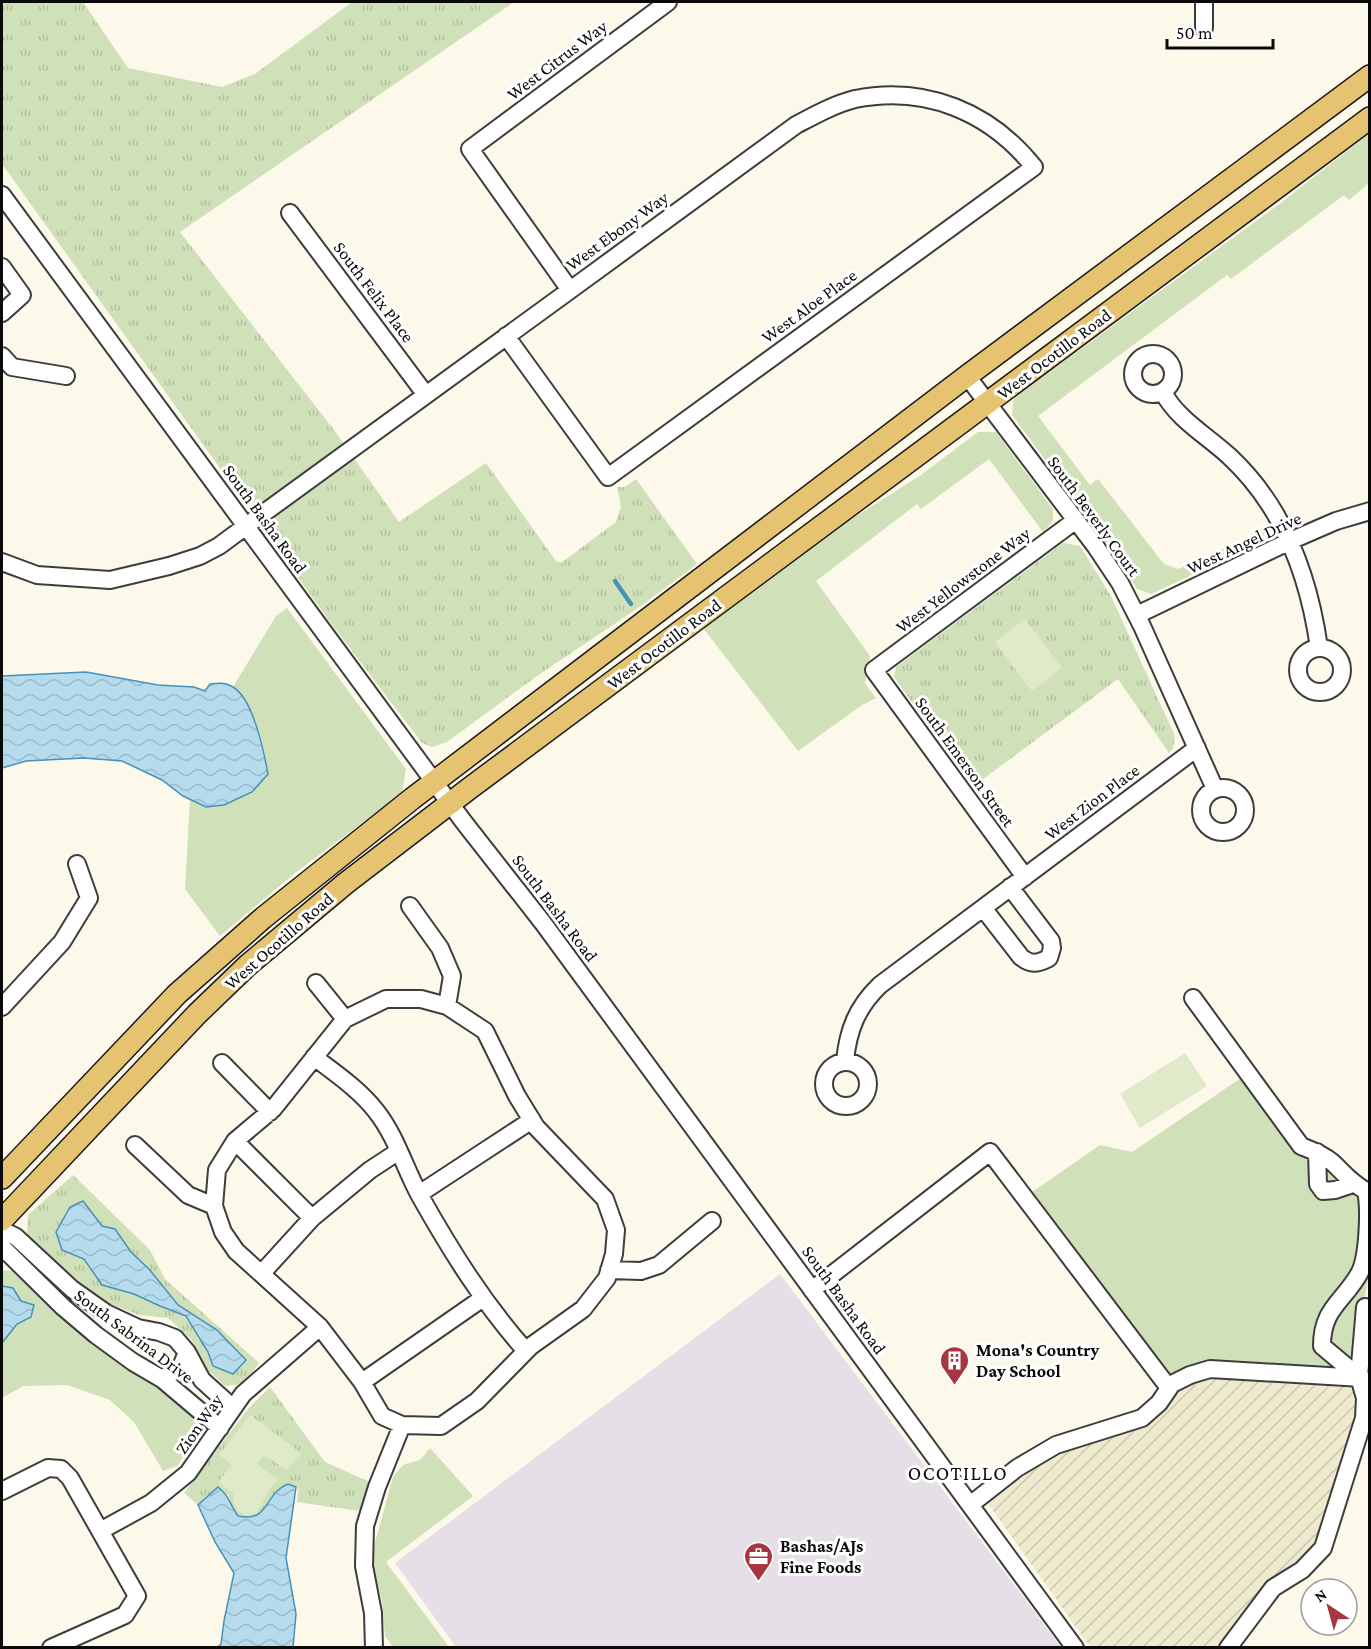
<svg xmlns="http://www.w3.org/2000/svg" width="1371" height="1649" font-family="'Crimson Pro',serif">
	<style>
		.industrial { fill: #e7dfe8 }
		.farmland { fill: url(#farmland-furrows) }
		.grass { fill: #d0e1b9 }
		.park { fill: url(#park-tufts) }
		.pitch { fill: #e0eaca }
		.water { fill: url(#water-waves); stroke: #4792b9; stroke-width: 1.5 }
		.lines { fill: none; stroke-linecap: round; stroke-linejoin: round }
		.stream { stroke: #4792b9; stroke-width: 4.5 }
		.minor-casing { stroke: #3d3d3d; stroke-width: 20 }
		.major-casing { stroke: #1b1b1b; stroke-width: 24 }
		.minor { stroke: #fff; stroke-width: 16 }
		.major { stroke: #e5c371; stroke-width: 21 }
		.labels { text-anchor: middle; stroke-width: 6; stroke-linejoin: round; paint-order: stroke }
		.street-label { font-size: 18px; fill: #0a0a0a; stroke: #fff }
		.poi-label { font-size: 18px; font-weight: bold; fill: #0a0a0a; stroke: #fff; text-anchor: start }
		.neighbourhood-label { font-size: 20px; letter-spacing: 1.5px; fill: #0a0a0a; stroke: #fff }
	</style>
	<defs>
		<pattern id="farmland-furrows" width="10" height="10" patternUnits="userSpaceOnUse" patternTransform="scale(1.5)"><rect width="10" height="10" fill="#eeeace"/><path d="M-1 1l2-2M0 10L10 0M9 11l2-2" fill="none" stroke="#cbc7b0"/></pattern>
		<pattern id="park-tufts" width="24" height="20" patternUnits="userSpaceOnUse" patternTransform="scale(1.5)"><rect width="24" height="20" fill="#d0e1b9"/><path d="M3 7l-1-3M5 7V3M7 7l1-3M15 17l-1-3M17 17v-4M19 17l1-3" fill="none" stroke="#b1c09e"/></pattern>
		<pattern id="water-waves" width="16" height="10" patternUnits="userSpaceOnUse" patternTransform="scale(1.5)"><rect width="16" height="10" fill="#b6dbed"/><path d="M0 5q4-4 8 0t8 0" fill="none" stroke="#9bbbca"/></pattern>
	</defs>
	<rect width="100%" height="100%" fill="#fcf8ea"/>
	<path class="industrial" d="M780 1274 1061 1647H456L395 1563Z"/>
	<path class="farmland" d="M1369 1293V1383L1360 1379 1362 1395 1319 1550 1224 1647H1090L982 1495 1017 1468 1142 1418 1172 1384 1368 1308Z"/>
	<path class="grass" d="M1369 134V183L1349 200 1344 195 1231 279 1227 275 1038 416 1090 485 1098 479 1164 564 1178 569 1265 530 1262 542 1151 594 1137 589 1104 539 1012 415 1014 398 1278 205Z
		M978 432H996L1053 509V521L1043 532 989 459 921 509 917 504 816 581 870 656 865 684 876 698 862 705 798 751 703 628 847 522 921 475Z
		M287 608 406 769 402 793 295 873 220 936 185 889 190 799 206 807 268 774C264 746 256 706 233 687L276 616Z
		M1247 1074 1301 1146 1366 1191 1369 1212V1274L1363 1306 1357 1378 1211 1369 1169 1388 1025 1197 1100 1145 1132 1152Z
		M2 1270 13 1271 138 1375 198 1416 196 1438 177 1466 163 1471 134 1422 110 1400 67 1385 23 1386 2 1398Z
		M430 1448 473 1496 386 1562 449 1647H393L385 1636 382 1600 374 1572V1546L393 1477 403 1465 420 1460Z"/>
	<path class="park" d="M2 2H83L128 68 222 87 255 74 352 2H514L180 232 334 430 399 522 486 463 556 561 561 563 616 522 621 507 617 487H625L636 479 697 564 641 606 537 676 447 742 432 747 422 743 333 626 2 164Z
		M1063 543 1080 546 1111 596 1175 736 1173 748 1169 753 1118 679 979 782 976 777 969 782 894 677 896 667Z
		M73 1175 150 1250 165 1279 259 1363 244 1384 225 1386 208 1370 191 1339 168 1318 139 1315 108 1303 75 1279 27 1236 28 1215Z
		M270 1387 325 1462 370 1482 360 1511 297 1502 298 1488 288 1484C264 1493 271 1523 238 1516L232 1508 228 1494 207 1495 198 1505 184 1493 247 1410Z"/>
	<path class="pitch" d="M1025 619 1062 667 1032 691 995 642Z
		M1185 1053 1207 1086 1140 1128 1120 1094Z
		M250 1415 301 1453 287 1470 264 1455 257 1464 278 1480C274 1485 267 1490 265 1496 262 1506 258 1520 243 1514 234 1510 234 1501 233 1493L218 1482 232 1465 219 1455Z"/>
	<path class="water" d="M86 672 158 685 194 687 205 691 210 684C219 683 225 682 233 687 253 699 264 752 268 774L252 792 224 805 206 807 183 796 162 780 122 761 84 758 26 761 2 768V676Z
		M83 1201 102 1226 115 1229 131 1252 149 1269 178 1305 217 1330 246 1360 233 1374 213 1366 208 1352 186 1316 160 1306 134 1294 102 1285 84 1259 62 1250 56 1232 70 1207Z
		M2 1286 13 1288 21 1301 34 1305 31 1317 17 1324 2 1343Z
		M288 1484 296 1487 286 1558 296 1614 293 1647H218L221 1644 224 1621 234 1573 215 1542 198 1505 218 1487C230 1496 229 1504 238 1516 270 1523 264 1493 288 1484Z"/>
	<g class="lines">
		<path class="stream" d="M615 581 631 604"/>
		<defs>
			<path id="minor" d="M1204 2V28
				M2 195 463 821 543 923 1075 1648
				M290 213 426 395
				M2 267 22 295 2 313
				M570 290 470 149 668 2
				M1133 374a20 20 0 1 1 40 0a20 20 0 1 1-40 0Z
				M2 356 12 367 66 376
				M967 376 1096 547 1120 583 1142 626 1215 789
				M1163 392C1177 419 1206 435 1229 456 1283 506 1309 576 1319 648
				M2 562 37 575 110 580 169 566 200 556 219 546 246 526C429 393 613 259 796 125 815 115 835 104 855 99 926 85 990 112 1034 167L608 477 506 336
				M1137 615 1290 541 1336 521 1370 511
				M1298 670a22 22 0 1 1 44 0a22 22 0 1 1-44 0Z
				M1201 810a22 22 0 1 1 44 0a22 22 0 1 1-44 0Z
				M1025 877 874 670 1076 520
				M410 906 440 948 452 976 447 1006
				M983 908 1021 957C1031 965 1037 964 1049 958L1052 948 1051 941 1010 887
				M316 983 345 1019
				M1193 998 1301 1146C1311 1150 1323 1154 1332 1162 1346 1175 1349 1181 1366 1191 1370 1210 1368 1258 1359 1274 1342 1303 1322 1309 1322 1346L1359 1377
				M386 999H421L447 1006 485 1031 517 1096 536 1127 605 1199 616 1230 614 1254 607 1278 583 1309 531 1346 477 1401 441 1426 402 1425 382 1416 362 1382 320 1327 236 1251 223 1232 214 1206 217 1170 235 1141 273 1109 345 1019Z
				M2 1007 62 942 89 898 77 864
				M314 1057C335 1073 360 1090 376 1111 396 1136 405 1169 420 1196 451 1251 484 1304 526 1351
				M845 1061C848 1030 857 1007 880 985L1197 748
				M824 1084a22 22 0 1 1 44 0a22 22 0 1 1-44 0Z
				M222 1063 270 1112
				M235 1141 312 1218
				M135 1145 188 1195 214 1206
				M1317 1152 1318 1184 1323 1191 1335 1190 1353 1184
				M419 1194 532 1120
				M2 1230 16 1237 72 1289 106 1313 138 1328 159 1332 175 1338 187 1352 202 1380 233 1408
				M2 1247 63 1307 96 1335 133 1362 162 1379 220 1428
				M609 1270 641 1271 659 1265 712 1221
				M262 1273 312 1218 370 1170 399 1151
				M812 1290 990 1152 1169 1388
				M162 1379 181 1367 187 1352
				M362 1382 483 1298
				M2 1491 48 1468 61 1469 70 1478 137 1596 125 1615 51 1648
				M970 1505 1017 1468 1056 1445 1142 1418 1159 1403 1172 1384 1190 1375 1210 1369 1362 1378
				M100 1531 151 1503 188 1473 243 1394 320 1327
				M374 1648 373 1613 364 1566 365 1526 377 1487 402 1425
				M1228 1648 1273 1588 1302 1570 1323 1548 1364 1418 1365 1398 1359 1377 1365 1307"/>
			<path id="major" d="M2 1178 177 994 263 918 413 798 967 376 1370 76
				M2 1220 197 1014 248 965 346 883 470 788 1370 118"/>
		</defs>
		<use href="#minor" class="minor-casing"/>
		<use href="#major" class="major-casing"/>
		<use href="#minor" class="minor"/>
		<use href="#major" class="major"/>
	</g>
	<defs>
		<symbol id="building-pin" viewBox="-11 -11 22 30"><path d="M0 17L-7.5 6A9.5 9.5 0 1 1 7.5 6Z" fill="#a63641" stroke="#fff"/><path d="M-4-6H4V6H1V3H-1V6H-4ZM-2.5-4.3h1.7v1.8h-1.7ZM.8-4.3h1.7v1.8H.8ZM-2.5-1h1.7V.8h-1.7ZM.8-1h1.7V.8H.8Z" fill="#fff"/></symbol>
		<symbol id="office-pin" viewBox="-11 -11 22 30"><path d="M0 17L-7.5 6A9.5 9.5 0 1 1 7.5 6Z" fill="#a63641" stroke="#fff"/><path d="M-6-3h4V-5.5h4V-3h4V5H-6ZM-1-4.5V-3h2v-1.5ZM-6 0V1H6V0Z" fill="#fff"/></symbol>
	</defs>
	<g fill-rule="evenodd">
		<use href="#building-pin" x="938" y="1344" width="33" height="45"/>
		<use href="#office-pin" x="742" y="1540" width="33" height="45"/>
	</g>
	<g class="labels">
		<g class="street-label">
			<text transform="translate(557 60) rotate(-37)" y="6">West Citrus Way</text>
			<text transform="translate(617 231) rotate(-36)" y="6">West Ebony Way</text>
			<text transform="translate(374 292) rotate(53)" y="6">South Felix Place</text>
			<text transform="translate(809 306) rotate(-36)" y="6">West Aloe Place</text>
			<text transform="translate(1054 354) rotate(-37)" y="6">West Ocotillo Road</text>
			<text transform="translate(1094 516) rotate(54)" y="6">South Beverly Court</text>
			<text transform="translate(265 519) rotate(54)" y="6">South Basha Road</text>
			<text transform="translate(1244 543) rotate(-25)" y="6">West Angel Drive</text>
			<text transform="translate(963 580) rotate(-37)" y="6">West Yellowstone Way</text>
			<text transform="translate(664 644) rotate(-37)" y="6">West Ocotillo Road</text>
			<text transform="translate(965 762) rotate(54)" y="6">South Emerson Street</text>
			<text transform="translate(1092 802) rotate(-37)" y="6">West Zion Place</text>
			<text transform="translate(555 908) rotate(53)" y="6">South Basha Road</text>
			<text transform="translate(279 941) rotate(-41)" y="6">West Ocotillo Road</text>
			<text transform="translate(844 1300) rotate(54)" y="6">South Basha Road</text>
			<text transform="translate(134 1336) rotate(37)" y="6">South Sabrina Drive</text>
			<text transform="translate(199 1424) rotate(-55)" y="6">Zion Way</text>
		</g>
		<g class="poi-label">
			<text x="976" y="1356">Mona's Country<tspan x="976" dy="21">Day School</tspan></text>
			<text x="780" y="1552">Bashas/AJs<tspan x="780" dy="21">Fine Foods</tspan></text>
		</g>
		<g class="neighbourhood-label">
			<text x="958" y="1480">OCOTILLO</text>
		</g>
	</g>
	<rect width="1371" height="1649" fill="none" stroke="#0a0a0a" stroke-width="6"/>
	<g transform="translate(1329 1607) rotate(324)"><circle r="28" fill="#ffffff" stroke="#9d9d9d" stroke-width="1.5"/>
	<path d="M0-4.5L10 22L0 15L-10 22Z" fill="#a63641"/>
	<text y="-9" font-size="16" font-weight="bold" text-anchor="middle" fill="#0a0a0a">N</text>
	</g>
	<path d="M1167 39v9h106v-9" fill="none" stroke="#0a0a0a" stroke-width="3"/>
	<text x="1176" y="39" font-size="18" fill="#0a0a0a" stroke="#ffffff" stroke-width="4.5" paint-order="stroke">50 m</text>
</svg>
